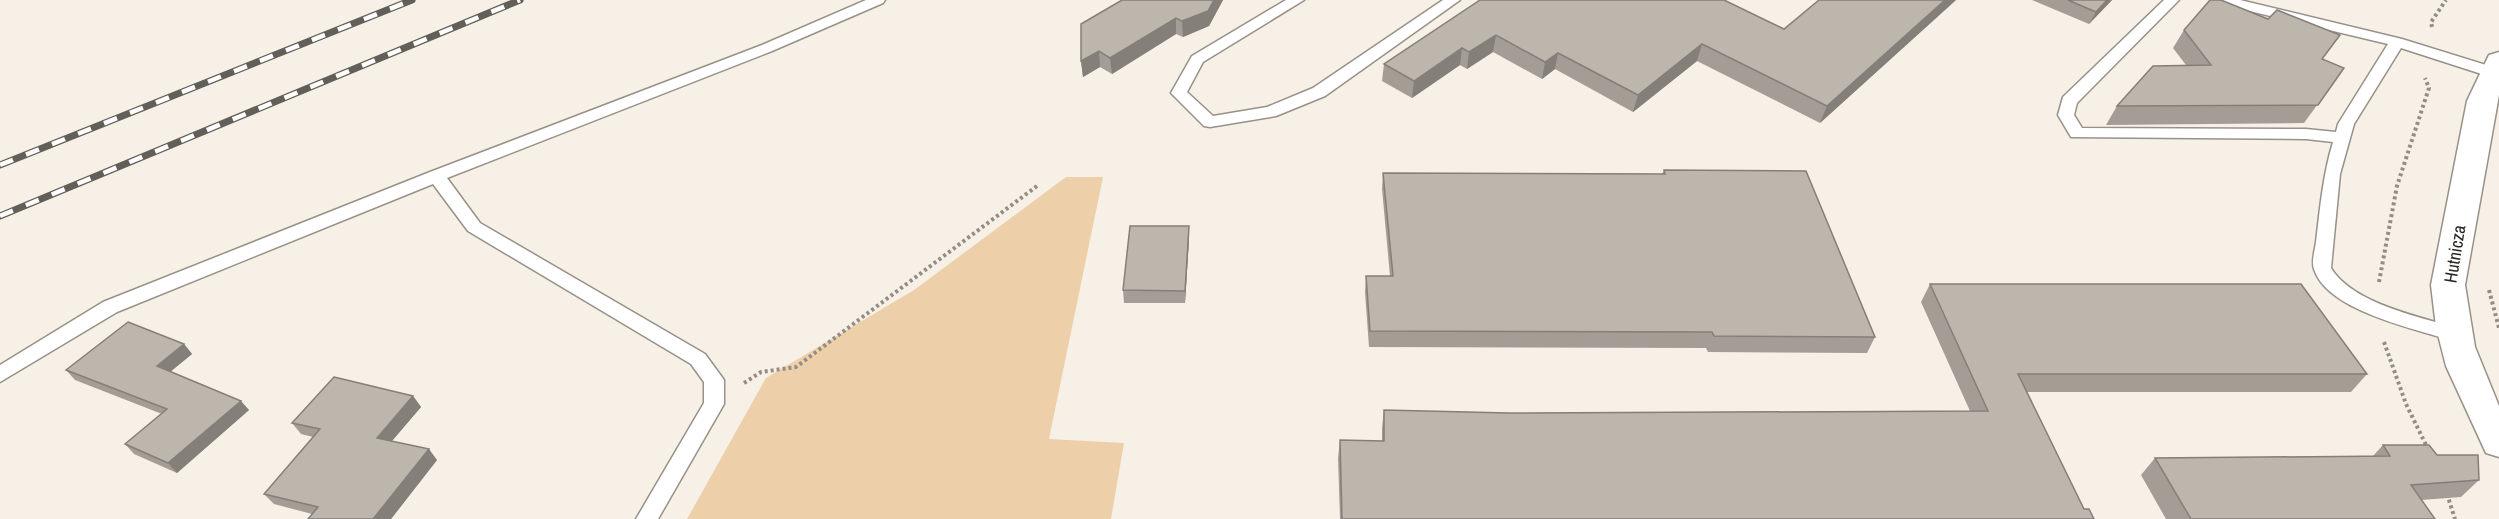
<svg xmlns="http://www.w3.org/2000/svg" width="2499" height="519" font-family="'Archivo Narrow',sans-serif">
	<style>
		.green { fill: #edd0a9 }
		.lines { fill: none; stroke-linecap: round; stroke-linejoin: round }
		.lane-casing { stroke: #989189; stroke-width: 3 }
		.secondary-casing { stroke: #989189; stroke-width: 3 }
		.path { stroke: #928e86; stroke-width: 4; stroke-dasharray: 3 3; stroke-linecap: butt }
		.lane { fill: #fff; fill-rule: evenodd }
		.secondary { fill: #fff; fill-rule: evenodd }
		.rail-casing { stroke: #625f59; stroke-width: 7 }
		.rail { stroke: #fefefe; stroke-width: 4.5; stroke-dasharray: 14; stroke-linecap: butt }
		.wall { fill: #a39d95 }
		.shaded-wall { fill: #847f79 }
		.building { fill: #bdb6ad; stroke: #847f79; stroke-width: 1.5 }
		.labels { text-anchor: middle; stroke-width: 5; stroke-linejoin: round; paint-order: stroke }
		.street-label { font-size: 18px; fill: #272521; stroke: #fefefe }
	</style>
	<rect width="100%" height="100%" fill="#f7f0e6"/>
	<path class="green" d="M1066 177H1103L1049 439 1124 443 1111 519H687L766 378 914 290Z"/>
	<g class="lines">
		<defs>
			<path id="lane" d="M866 0H885L883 3 772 51 447 178 480 223 705 354 724 380V404L658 519H636L704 403V382L691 364 468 231 433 184 117 312 0 382V365L103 302 430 172 762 45Z
				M1286 0H1304L1203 62 1187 92 1213 116 1267 107 1313 88 1443 0H1460L1325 96 1276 116 1210 127 1204 126 1171 93 1192 56Z
				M2164 0H2179L2077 103 2074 115 2082 128 2306 129 2336 132 2338 124 2388 44 2216 3 2214 0H2240L2402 39 2499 69V77L2494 78 2401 48 2354 124 2340 174 2331 268C2353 304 2421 317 2460 329L2462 334 2460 339 2453 341C2416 329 2327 311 2314 269 2311 262 2315 250 2316 242 2320 208 2323 175 2333 142L2306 139 2071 137 2058 115 2063 97Z"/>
			<path id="secondary" d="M2499 52V95L2465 285 2475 347 2499 406V457L2486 453 2446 366 2436 327 2431 285 2467 101 2489 55Z"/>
		</defs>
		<use href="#lane" class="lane-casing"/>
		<use href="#secondary" class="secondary-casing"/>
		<path class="path" d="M2432 27 2431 22 2446 0
			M2379 282 2397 186 2429 88 2425 78
			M2489 290 2499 328
			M2384 342 2406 404 2428 449
			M744 383 761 372 796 367 1037 186
			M2447 494 2455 519"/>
		<use href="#lane" class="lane"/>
		<use href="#secondary" class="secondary"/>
		<defs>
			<path id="rail" d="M0 165 412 0
				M0 216 520 0"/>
		</defs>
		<use href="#rail" class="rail-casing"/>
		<use href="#rail" class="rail"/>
	</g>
	<path class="wall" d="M1122 0H1223L1209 26 1183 37 1176 34 1112 74 1100 67 1083 77 1081 61Z
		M1480 0 1784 29 1956 0 1820 123 1697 61 1633 112 1555 69 1542 79 1493 52 1467 69 1460 65 1412 98 1382 81 1384 64Z
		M2032 0H2112L2089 24Z
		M2184 30 2322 59 2344 68 2304 123 2106 125 2117 106 2186 65 2173 48Z
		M1664 170 1875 337 1867 353 1708 352 1706 348 1369 347 1365 292 1366 276H1390L1382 189 1383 173 1662 174Z
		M1189 239 1185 303H1124L1123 290Z
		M1930 284 2367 374 2351 392H2027L2084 509 2094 519H1340L1338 458 1340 440 1382 441V428L1384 410 1509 413 1970 411 1921 302Z
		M184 344 192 354 170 372 249 410 177 473 134 454 125 444 162 414 75 380 66 370Z
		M413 396 421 407 392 441 437 460 391 519H308L312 514 274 504 264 494 313 437 301 434 292 423Z
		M2383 445 2437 455 2479 480 2461 497 2421 500 2435 519H2166L2141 475 2155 458 2373 456Z"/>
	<path class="shaded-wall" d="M1214 0H1223L1209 26 1183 37 1182 21Z
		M1945 0H1956L1820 123 1827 106Z
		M2107 0H2112L2089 24 2096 12Z
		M1176 18V34L1112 74 1110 58Z
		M1496 35 1493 52 1467 69 1469 52Z
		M1702 44 1697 61 1633 112 1638 95Z
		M1462 48 1460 65 1412 98 1414 81Z
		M1099 51 1100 67 1083 77 1081 61Z
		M1558 53 1555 69 1542 79 1545 62Z
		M1189 226V239L1185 303V291Z
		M184 344 192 354 165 376 157 366Z
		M413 396 421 407 385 449 377 438Z
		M241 401 249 410 177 473 168 463Z
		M429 449 437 460 391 519H373Z"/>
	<path class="building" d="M1122 0H1214L1208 11 1182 21 1176 18 1110 58 1099 51 1081 61V24Z
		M1480 0H1724L1784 29 1819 0H1945L1827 106 1702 44 1638 95 1558 53 1545 62 1496 35 1469 52 1462 48 1414 81 1384 64Z
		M2068 0H2107L2096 12Z
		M2210 0H2221L2268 19 2277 10 2340 35 2322 59 2344 68 2318 105 2117 106 2153 66 2211 65 2184 30Z
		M1664 170 1806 171 1875 337 1714 336 1712 332 1370 331 1366 276H1393L1383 173 1665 174Z
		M1130 226H1189L1185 291 1123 290Z
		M1930 284H2301L2367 374H2018L2084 509H2089L2094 519H1342L1340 440 1384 441V410L1509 413 1988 411Z
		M128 322 184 344 157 366 241 401 168 463 125 444 167 409 66 370Z
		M334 377 413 396 377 438 429 449 373 519H308L318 507 264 494 320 429 292 423Z
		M2383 445H2429L2437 455H2478L2479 480 2411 485 2435 519H2191L2155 458 2390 456Z"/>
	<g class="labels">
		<g class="street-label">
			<text transform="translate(2455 254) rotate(-81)" y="6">Hutnicza</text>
		</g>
	</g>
</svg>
